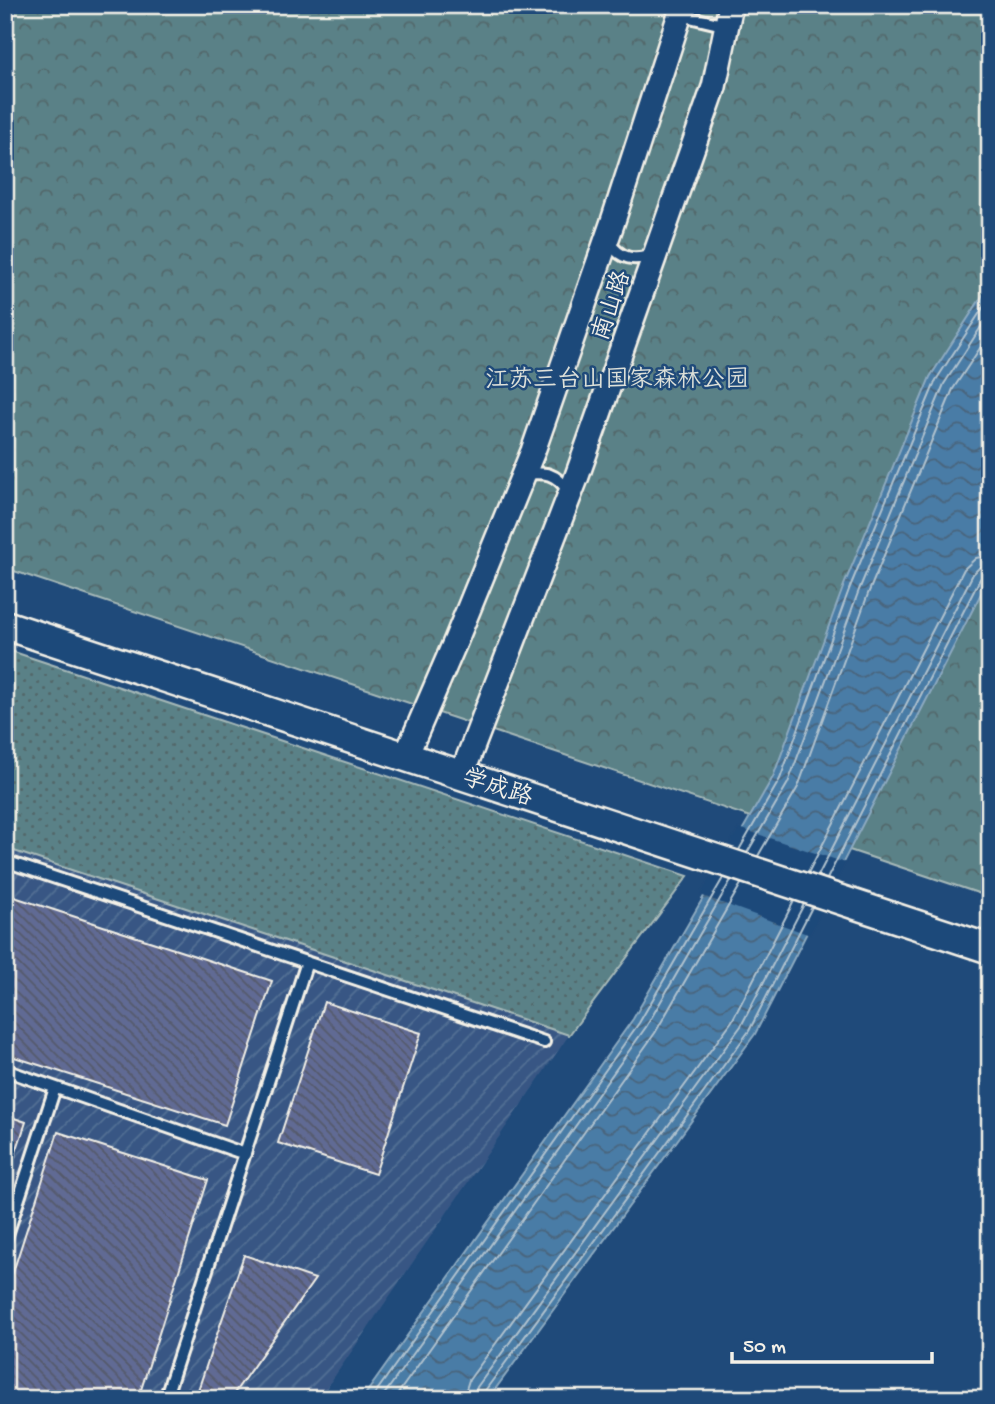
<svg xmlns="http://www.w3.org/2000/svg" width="995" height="1404" font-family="'Gochi Hand','LXGW WenKai TC',sans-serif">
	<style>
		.industrial { fill: url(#industrial-furrows) }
		.grass { fill: url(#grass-dots); stroke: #a7b9b8; stroke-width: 2 }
		.park { fill: url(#park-crowns); stroke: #a7b9b8; stroke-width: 2 }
		.water { fill: url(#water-waves); stroke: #8daac0; stroke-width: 2 }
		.pier { fill: #1f4a7a }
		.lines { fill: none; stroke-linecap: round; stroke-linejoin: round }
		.shore { stroke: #b0c2ce; stroke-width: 2 }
		.building { fill: url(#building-back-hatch); stroke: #f4f1e8; stroke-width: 2 }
		.service-casing { stroke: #f4f1e8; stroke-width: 16 }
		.minor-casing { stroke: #f4f1e8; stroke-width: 28 }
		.tertiary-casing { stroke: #f4f1e8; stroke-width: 33 }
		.service { stroke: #1f4a7a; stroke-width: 10 }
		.minor { stroke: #1f4a7a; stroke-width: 23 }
		.tertiary { stroke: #1f4a7a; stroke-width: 28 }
		.labels { text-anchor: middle; stroke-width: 5; stroke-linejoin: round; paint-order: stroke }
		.street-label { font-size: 24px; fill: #f4f1e8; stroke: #1f4a7a }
		.park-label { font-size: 24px; fill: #dde0d9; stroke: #1f4a7a }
	</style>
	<defs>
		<pattern id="industrial-furrows" width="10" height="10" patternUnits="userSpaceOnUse" patternTransform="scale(1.75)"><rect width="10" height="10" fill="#375784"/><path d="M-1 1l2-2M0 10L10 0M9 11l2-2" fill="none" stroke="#557095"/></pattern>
		<pattern id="grass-dots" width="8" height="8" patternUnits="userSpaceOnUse" patternTransform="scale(1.75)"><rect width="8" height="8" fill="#5a8187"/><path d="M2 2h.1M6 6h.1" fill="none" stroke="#52676a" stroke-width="1.8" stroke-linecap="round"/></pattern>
		<pattern id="park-crowns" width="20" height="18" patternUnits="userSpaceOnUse" patternTransform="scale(1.75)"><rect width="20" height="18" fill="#5a8187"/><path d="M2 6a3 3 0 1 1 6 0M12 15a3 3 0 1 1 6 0" fill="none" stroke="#52676a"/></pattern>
		<pattern id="water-waves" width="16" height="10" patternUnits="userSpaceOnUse" patternTransform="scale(1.75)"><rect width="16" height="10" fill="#497ba6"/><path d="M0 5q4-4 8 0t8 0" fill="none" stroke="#49647b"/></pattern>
		<pattern id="building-back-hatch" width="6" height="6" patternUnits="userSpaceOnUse" patternTransform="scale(1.75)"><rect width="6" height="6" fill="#616b94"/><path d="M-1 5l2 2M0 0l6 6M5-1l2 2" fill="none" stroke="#545869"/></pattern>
	</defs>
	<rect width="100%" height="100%" fill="#1f4a7a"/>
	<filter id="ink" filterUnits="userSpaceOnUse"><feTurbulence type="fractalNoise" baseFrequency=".0143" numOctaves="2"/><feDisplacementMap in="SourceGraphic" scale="14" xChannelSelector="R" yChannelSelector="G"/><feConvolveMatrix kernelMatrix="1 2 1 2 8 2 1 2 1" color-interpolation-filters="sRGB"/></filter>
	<g filter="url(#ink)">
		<path class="industrial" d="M5 848 569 1035 319 1399H5Z"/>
		<path class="grass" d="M5 649 688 876 569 1035 5 848Z"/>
		<path class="park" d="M5 5H990V897L5 568Z"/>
		<path class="water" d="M990 284V576L755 1034 488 1399H362L633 1019 773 777 844 585 930 377Z"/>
		<path class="pier" d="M739 828 846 863 810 935 700 895Z"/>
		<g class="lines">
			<path class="shore" d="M739 850 780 779 850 587 936 380 990 297
				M747 853 788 783 859 590 944 384 990 313
				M758 856 798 787 868 594 953 389 990 333
				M808 873 964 569 976 558 990 555
				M818 876 973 574 980 567 990 566
				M827 879 980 579 984 575 990 574
				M371 1399 639 1023 723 878
				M381 1399 646 1027 731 880
				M394 1399 655 1033 741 884
				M463 1399 469 1380 732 1021 794 901
				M474 1399 477 1387 741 1026 804 904
				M483 1399 484 1392 749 1031 812 907"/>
		</g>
		<path class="building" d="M5 894 272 981 225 1125 5 1054Z
			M324 1002 421 1033 375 1174 278 1143Z
			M5 1115 26 1122 5 1185Z
			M58 1132 208 1180 138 1399H5V1297Z
			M244 1255 315 1279 230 1399H195Z"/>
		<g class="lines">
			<defs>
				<path id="service" d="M681 15 727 26
					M608 241C621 260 633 261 654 255
					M523 474C546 472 555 472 569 492
					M5 861 544 1042
					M5 1070 245 1154
					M5 1241 55 1088
					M165 1399 307 962"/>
				<path id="minor" d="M406 756 456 640 533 451 612 224 683 5
					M462 774 577 476 655 255 714 87 731 5"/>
				<path id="tertiary" d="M5 625 990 949"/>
			</defs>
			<use href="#service" class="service-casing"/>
			<use href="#minor" class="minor-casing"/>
			<use href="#tertiary" class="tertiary-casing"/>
			<use href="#service" class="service"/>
			<use href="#minor" class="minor"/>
			<use href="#tertiary" class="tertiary"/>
		</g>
	</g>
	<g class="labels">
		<g class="street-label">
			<text transform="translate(610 305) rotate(-71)" y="8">南山路</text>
			<text transform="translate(498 786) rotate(18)" y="8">学成路</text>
		</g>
		<g class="park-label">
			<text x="617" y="386">江苏三台山国家森林公园</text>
		</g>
	</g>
	<rect width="995" height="1404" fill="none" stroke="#1f4a7a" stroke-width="28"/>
	<rect x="14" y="14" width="967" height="1376" fill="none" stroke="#f4f1e8" stroke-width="2.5" filter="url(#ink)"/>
	<path d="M732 1352v10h200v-10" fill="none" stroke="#f4f1e8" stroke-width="3.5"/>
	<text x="743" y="1352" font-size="21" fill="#f4f1e8" stroke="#1f4a7a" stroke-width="5" paint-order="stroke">50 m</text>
</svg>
